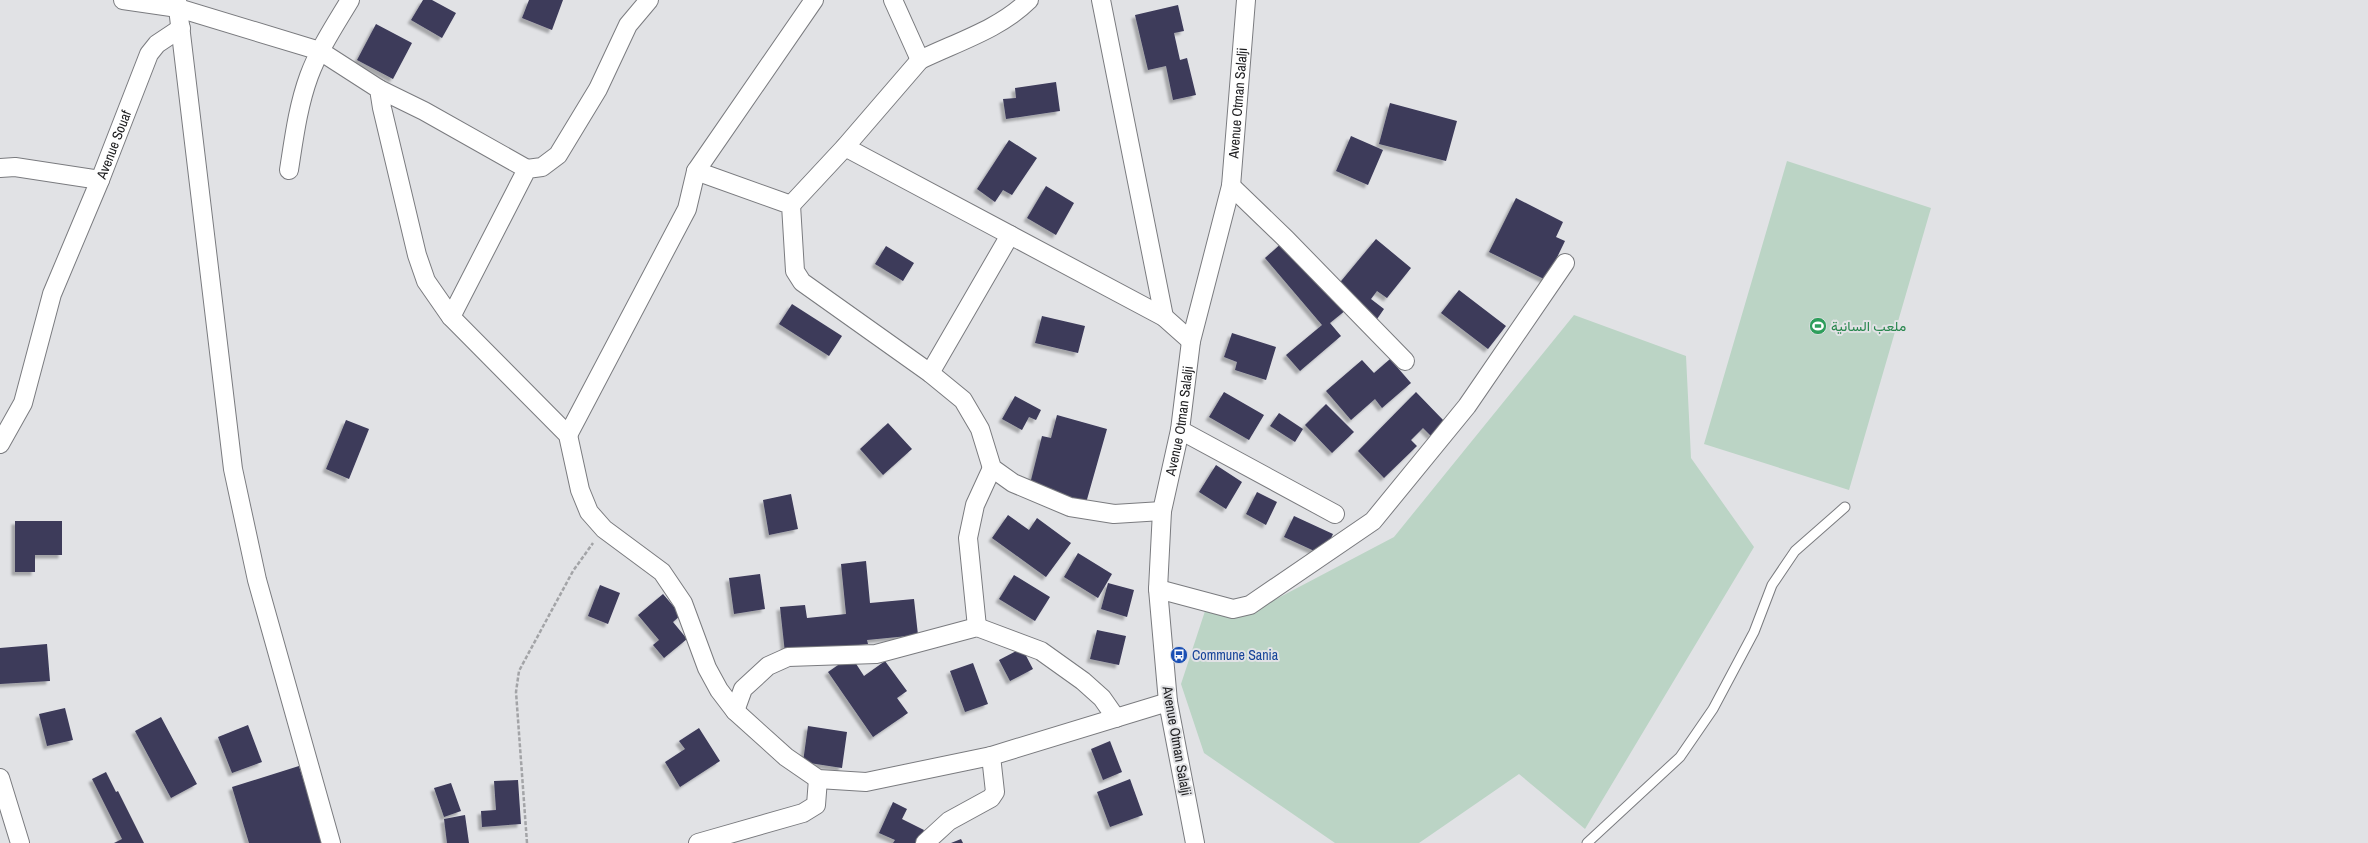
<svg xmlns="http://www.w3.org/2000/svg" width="2368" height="843" font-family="'Archivo Narrow',Vazirmatn,sans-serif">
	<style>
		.green { fill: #bbd4c5 }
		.building { fill: #3c3a5a; filter: url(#shadow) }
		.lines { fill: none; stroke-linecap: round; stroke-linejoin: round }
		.service-casing { stroke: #7a7b7f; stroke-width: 11 }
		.minor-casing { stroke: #7a7b7f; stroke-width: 20 }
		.path { stroke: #a3a4a7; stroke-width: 2.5; stroke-dasharray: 4 2; stroke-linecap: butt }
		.service { stroke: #fff; stroke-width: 9 }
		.minor { stroke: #fff; stroke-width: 18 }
		.labels { text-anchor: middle; stroke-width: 4; stroke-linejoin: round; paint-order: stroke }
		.street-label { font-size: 14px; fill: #1e1e20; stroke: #e1e2e5 }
		.leisure-label { font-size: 14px; fill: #27864d; stroke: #e1e2e5; text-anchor: start }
		.transit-label { font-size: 14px; fill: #164399; stroke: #e1e2e5; text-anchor: start }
	</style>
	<defs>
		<filter id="shadow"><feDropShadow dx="-3.5" dy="3.5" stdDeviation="1" flood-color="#0004"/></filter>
	</defs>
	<rect width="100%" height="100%" fill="#e1e2e5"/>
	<path class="green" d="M1787 161 1931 208 1849 490 1704 444Z
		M1574 315 1686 356 1691 458 1754 547 1585 829 1519 774 1419 843H1335L1204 753 1181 684 1206 608 1261 607 1394 537Z"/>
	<path class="building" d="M423 0H432L456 13 442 38 411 20Z
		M529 0H563L552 30 522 18Z
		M1178 5 1184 31 1174 33 1180 60 1187 58 1196 95 1173 100 1166 66 1148 70 1135 15Z
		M376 24 412 43 393 79 357 60Z
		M1056 82 1060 111 1006 119 1003 99 1016 98 1015 88Z
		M1390 103 1457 121 1446 161 1379 144Z
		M1351 136 1383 150 1368 185 1336 171Z
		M1009 140 1037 158 1012 195 1003 190 995 202 977 189Z
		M1046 186 1074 203 1056 235 1027 218Z
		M1516 198 1563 222 1556 237 1565 241 1546 280 1489 252Z
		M1376 239 1411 268 1387 298 1377 291 1371 299 1384 309 1377 319 1337 286Z
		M1284 241 1346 310 1330 323 1341 336 1300 371 1286 355 1322 325 1265 258Z
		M886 246 914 263 903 281 875 264Z
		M1459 290 1506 326 1488 349 1441 313Z
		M792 304 842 336 829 356 779 324Z
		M1042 316 1085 326 1078 353 1035 343Z
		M1232 333 1276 347 1266 380 1235 370 1237 362 1224 357Z
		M1390 359 1411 383 1382 408 1375 399 1351 420 1326 391 1362 360 1374 373Z
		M1224 392 1264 415 1249 440 1209 417Z
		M1416 392 1445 422 1431 436 1423 428 1411 440 1417 446 1384 478 1358 451Z
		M1015 396 1041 410 1036 420 1029 417 1022 430 1002 419Z
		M1326 404 1354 432 1332 453 1305 425Z
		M1279 413 1303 429 1295 442 1270 426Z
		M1057 415 1107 429 1086 503 1029 488 1042 436 1051 438Z
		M346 420 369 429 349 479 326 469Z
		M888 423 912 449 883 475 860 449Z
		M1216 465 1242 482 1226 509 1199 492Z
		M1257 492 1277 502 1266 525 1246 514Z
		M791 494 798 529 769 535 763 500Z
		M1008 515 1029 530 1037 518 1071 543 1046 577 992 538Z
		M1294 516 1333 534 1323 555 1284 537Z
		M15 521H62V555H35V572H15Z
		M1078 553 1112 574 1098 598 1064 577Z
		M866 561 870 603 914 599 918 635 867 640 868 644 785 653 780 607 805 605 807 618 846 614 841 564Z
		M760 574 765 609 734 614 729 578Z
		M1014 575 1050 597 1035 621 999 599Z
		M1108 583 1134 590 1127 617 1101 609Z
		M600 585 620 593 608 624 588 616Z
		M663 594 681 615 673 622 687 639 664 658 653 645 659 640 638 615Z
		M1097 630 1126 636 1119 665 1090 659Z
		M47 644 50 681 0 684V648Z
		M1022 648 1033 669 1010 681 999 660Z
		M851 656 864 676 885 661 907 691 897 698 908 713 873 737 828 672Z
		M973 663 988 704 965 712 950 671Z
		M65 708 73 740 47 746 39 714Z
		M161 717 197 784 171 798 135 731Z
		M248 725 262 762 232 773 218 737Z
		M808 726 847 732 842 768 803 762Z
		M699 728 720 761 680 787 665 762 685 749 679 741Z
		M1110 741 1122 772 1103 780 1091 749Z
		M299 766 323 843H249L232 787Z
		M106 772 116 792 118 791 144 843H114L122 839 92 779Z
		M1130 779 1143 815 1110 827 1097 792Z
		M518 780 521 824 482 827 481 811 496 810 494 781Z
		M451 783 461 811 444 817 434 788Z
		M893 802 907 809 902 819 924 830 918 843H893L895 840 879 833Z
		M465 815 469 843H447L444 819Z
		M961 839 963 843H951Z"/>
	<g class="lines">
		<defs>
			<path id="service" d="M1587 843 1680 757 1713 709 1754 632 1772 585 1795 551 1845 507"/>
			<g id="minor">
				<path d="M123 0 178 8 320 51 379 89 382 108 417 255 426 281 451 317 568 435 580 490 589 512 604 529 662 572 683 603 707 668 719 690 735 711 786 757 818 779 866 782 991 756 1168 702"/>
				<path d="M177 0 233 469 257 580 331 843"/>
				<path d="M893 0 920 60C957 42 1000 29 1029 0"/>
				<path d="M1101 0 1164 317"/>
				<path d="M379 89 424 111 527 169"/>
				<path d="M845 147 1164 317 1191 341"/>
				<path id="s1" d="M0 168 15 167 100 180 149 54 157 44 181 28"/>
				<path d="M289 170C294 138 298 106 309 76 319 49 335 25 350 0"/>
				<path d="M696 171 791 205 795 271 802 282 930 373 963 400 980 429 992 468 1013 483 1070 507 1114 514 1162 511"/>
				<path d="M1231 186 1286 239 1405 361"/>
				<path d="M791 205 845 147 920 60"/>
				<path d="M451 317 527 169 542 167 558 155 598 89 628 25 649 0"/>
				<path d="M930 373 1010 235"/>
				<path d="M1180 430 1335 514"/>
				<path d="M568 435 687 209 696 171 814 0"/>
				<path d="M0 444 23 403 52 294 100 180"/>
				<path d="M1158 589 1233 609 1250 605 1373 521 1467 406 1565 263"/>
				<path d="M977 627 968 538 975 505 992 468"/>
				<path d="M735 711 743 689 768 666 788 657 876 654 977 627 1041 651 1083 681 1102 698 1116 718"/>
				<path d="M0 778 20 843"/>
				<path d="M698 843 803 813 816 805 818 779"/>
				<path d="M925 843 949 821 991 798 995 792 991 756"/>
				<path id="s2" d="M1195 843 1168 702 1158 589 1162 511 1180 430 1191 341 1231 186 1246 0"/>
			</g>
		</defs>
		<use href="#service" class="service-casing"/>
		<use href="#minor" class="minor-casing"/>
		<path class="path" d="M527 843 516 692 519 671 527 656 573 571 593 543"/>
		<use href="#service" class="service"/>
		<use href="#minor" class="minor"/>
	</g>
	<defs>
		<symbol id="stadium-disc" viewBox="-11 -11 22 22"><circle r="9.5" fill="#2e9e5b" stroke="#e1e2e5"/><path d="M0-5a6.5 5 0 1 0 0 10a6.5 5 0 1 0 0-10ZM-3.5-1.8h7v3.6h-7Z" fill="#fff"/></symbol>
		<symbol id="bus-disc" viewBox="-11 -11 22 22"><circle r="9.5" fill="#1a4fb4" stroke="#e1e2e5"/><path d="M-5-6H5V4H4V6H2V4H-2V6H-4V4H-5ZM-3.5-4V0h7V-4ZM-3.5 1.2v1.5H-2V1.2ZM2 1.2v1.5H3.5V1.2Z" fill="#fff"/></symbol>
	</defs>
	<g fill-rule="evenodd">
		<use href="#stadium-disc" x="1808" y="316" width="20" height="20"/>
		<use href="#bus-disc" x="1169" y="645" width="20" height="20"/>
	</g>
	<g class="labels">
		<g class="street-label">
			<text dy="5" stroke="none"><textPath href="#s2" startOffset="751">Avenue Otman Salalji</textPath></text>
			<text dy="5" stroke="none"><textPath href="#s1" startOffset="139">Avenue Souaf</textPath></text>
			<text dy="5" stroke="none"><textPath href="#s2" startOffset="427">Avenue Otman Salalji</textPath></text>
			<text transform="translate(1177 741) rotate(80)" y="5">Avenue Otman Salalji</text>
		</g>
		<g class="leisure-label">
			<text x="1831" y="331">ملعب السانية</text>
		</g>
		<g class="transit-label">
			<text x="1192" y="660">Commune Sania</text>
		</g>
	</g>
</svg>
